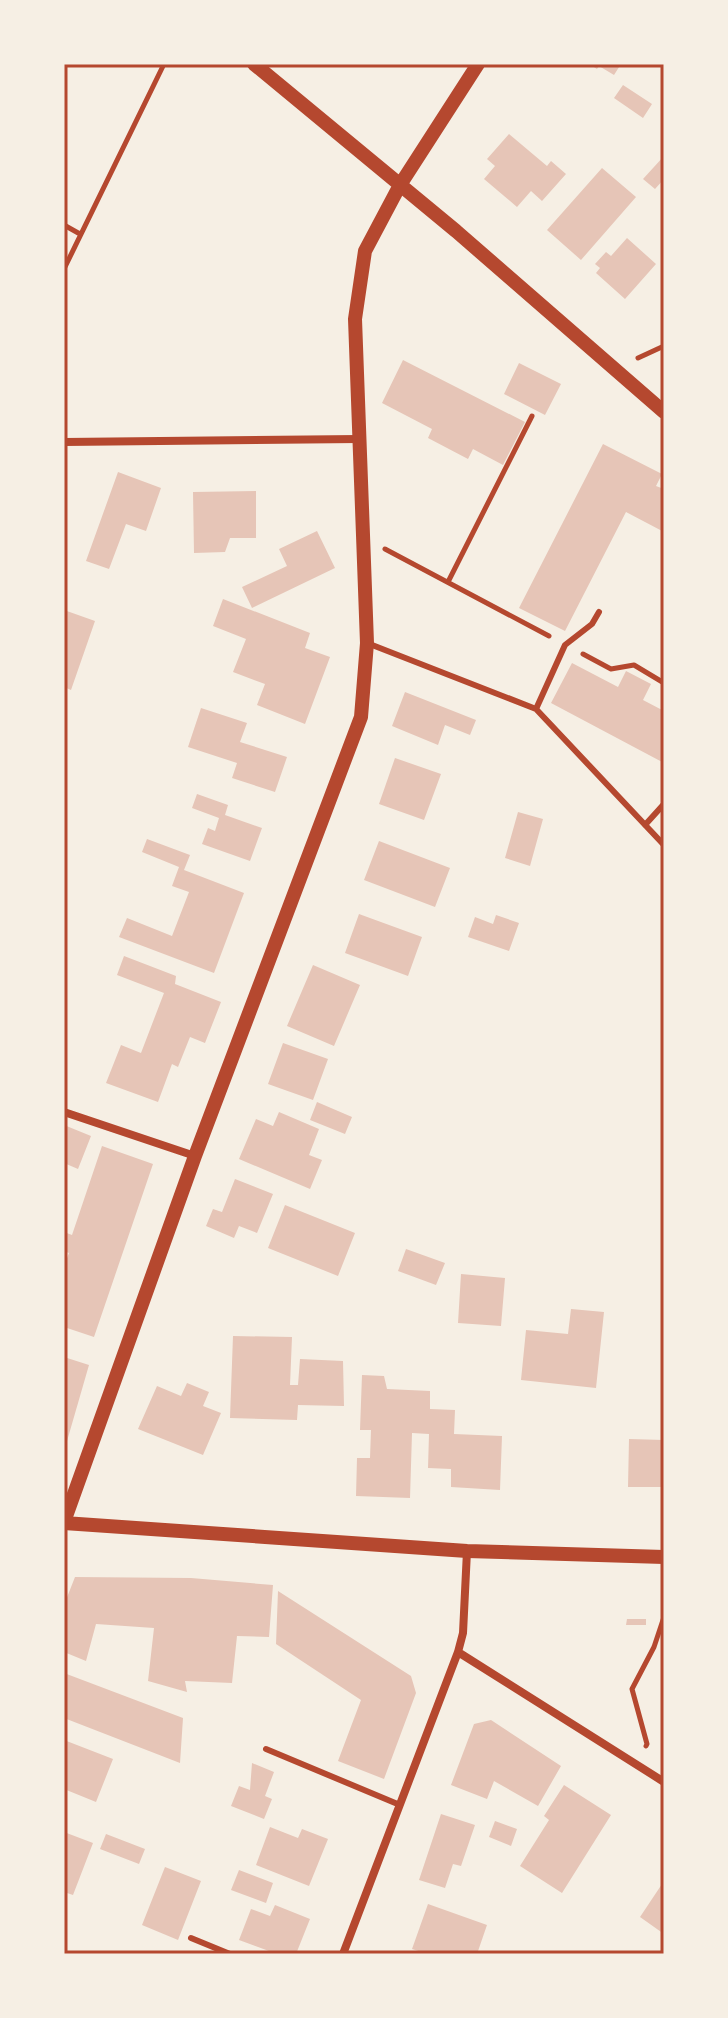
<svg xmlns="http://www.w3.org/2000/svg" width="728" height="2018" font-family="Inter,sans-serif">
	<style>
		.building { fill: #e6c5b7 }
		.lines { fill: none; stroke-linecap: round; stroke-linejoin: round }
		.path { stroke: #b5482f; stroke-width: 5 }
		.service { stroke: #b5482f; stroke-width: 6 }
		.minor { stroke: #b5482f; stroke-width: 8 }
		.tertiary { stroke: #b5482f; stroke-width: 14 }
		.neatline { fill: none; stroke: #b5482f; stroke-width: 3 }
	</style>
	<rect width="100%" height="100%" fill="#f6efe4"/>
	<path class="building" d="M589 64H621L614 75 599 66 597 69Z
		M623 85 652 104 643 118 614 98Z
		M509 134 547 166 551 161 566 174 542 201 531 191 517 207 484 179 495 166 487 159Z
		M664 156V179L655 189 643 179Z
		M602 168 636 197 581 260 547 230Z
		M627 238 656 264 625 299 596 273 600 268 595 264 606 252 611 256Z
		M403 360 525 422 503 465 473 449 468 459 428 438 432 429 382 403Z
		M519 363 561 384 545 415 504 394Z
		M603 444 662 474 656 486 664 489V532L626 512 565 631 519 608Z
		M118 472 161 488 146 531 126 524 109 569 86 561Z
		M256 491V538H230L225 552 194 553 193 492Z
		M317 531 335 568 252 608 242 587 287 566 279 549Z
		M223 599 310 633 305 648 330 657 305 724 257 705 265 684 233 672 246 639 213 626Z
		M64 610 95 621 71 690 64 687Z
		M572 663 618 687 626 671 651 684 643 700 664 711V763L551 703Z
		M405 692 476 720 470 735 445 725 438 745 392 726Z
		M201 708 247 723 240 742 287 757 275 792 232 778 237 763 188 747Z
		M395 758 441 774 424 820 379 804Z
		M197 794 228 805 225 815 262 828 250 861 202 844 208 828 215 831 219 818 192 808Z
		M518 812 543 819 530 866 505 858Z
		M147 839 190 855 184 870 244 893 214 973 119 937 127 918 172 936 189 892 172 886 179 867 142 852Z
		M379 841 450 868 435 907 364 880Z
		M359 914 422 937 408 976 345 953Z
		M496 915 519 923 509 951 468 937 475 917 493 924Z
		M124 956 176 976 175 984 221 1002 205 1043 190 1037 178 1067 172 1064 158 1102 106 1083 121 1045 141 1053 164 993 117 975Z
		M313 965 360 985 334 1046 287 1026Z
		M283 1043 328 1059 313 1100 268 1084Z
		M317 1102 352 1117 345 1134 310 1120Z
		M279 1112 319 1129 309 1155 322 1160 310 1189 239 1159 256 1119 273 1126Z
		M64 1125 91 1136 78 1169 64 1163Z
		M102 1146 153 1164 94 1337 64 1327V1266L69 1253 64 1251V1232L72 1235Z
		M235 1179 273 1194 257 1233 239 1226 234 1238 206 1226 213 1209 222 1212Z
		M285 1205 355 1233 338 1276 268 1248Z
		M406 1249 445 1263 436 1285 398 1271Z
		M461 1274 505 1278 501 1326 458 1323Z
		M571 1309 604 1312 596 1388 521 1380 526 1330 568 1334Z
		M233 1336 292 1337 290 1385H298L300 1359 343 1361 344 1406 298 1405 297 1420 230 1418Z
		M64 1357 89 1365 65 1448H64Z
		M362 1375 384 1376 387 1389 430 1391V1409L455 1410 454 1434 502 1436 500 1490 451 1487V1469L428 1468 429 1434 412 1433 410 1498 356 1496 357 1458H370L371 1430H360Z
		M187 1383 209 1392 203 1406 221 1413 203 1455 138 1429 157 1386 181 1396Z
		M629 1439 664 1440V1487H628Z
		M75 1577 191 1578 273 1585 269 1637 237 1636 232 1683 185 1681 187 1692 148 1681 154 1628 96 1624 86 1661 64 1652V1605Z
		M278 1591 411 1676 416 1693 384 1779 338 1761 361 1700 276 1644Z
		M627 1619H646V1625H626Z
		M64 1673 183 1718 180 1763 64 1718Z
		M491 1720 561 1766 538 1806 494 1781 487 1799 451 1785 474 1724Z
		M64 1740 113 1759 96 1802 64 1789Z
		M252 1763 274 1772 265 1796 272 1799 264 1819 231 1806 239 1786 250 1790Z
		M564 1785 611 1815 562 1893 520 1866 549 1820 544 1816Z
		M441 1814 475 1825 461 1866 453 1864 445 1888 419 1880Z
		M495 1821 517 1829 511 1846 489 1837Z
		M270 1827 298 1838 302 1829 328 1839 309 1886 256 1865Z
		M64 1832 93 1843 73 1895 64 1892Z
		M106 1834 145 1849 139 1864 100 1849Z
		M165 1867 201 1881 178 1940 142 1925Z
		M239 1870 273 1883 266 1903 231 1890Z
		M664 1881V1934L640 1917Z
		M428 1904 487 1925 477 1954H428L412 1949Z
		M275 1905 310 1919 296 1954H277L239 1940 251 1909 270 1916Z"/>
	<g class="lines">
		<path class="path" d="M64 225 80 234
			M64 269 164 64
			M638 358 664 346
			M385 549 549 636
			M448 582 532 416
			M583 654 611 669 634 665 664 683
			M646 1746 647 1744 632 1689 654 1647 664 1617"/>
		<path class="service" d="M367 643 536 709 664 845
			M536 709 565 645 592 624 599 612
			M645 825 664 804
			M266 1749 400 1805
			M191 1938 230 1954"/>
		<path class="minor" d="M64 442 359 439
			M64 1112 195 1156
			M458 1652 664 1782
			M343 1954 458 1652 463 1633 467 1551"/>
		<path class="tertiary" d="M254 64 456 231 664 412
			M64 1522 195 1156 361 717 367 643 355 319 365 251 400 185 478 64
			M64 1523 467 1551 664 1557"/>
	</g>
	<rect width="728" height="2018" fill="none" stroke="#f6efe4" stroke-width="132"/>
	<rect x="66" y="66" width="596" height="1886" class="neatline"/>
</svg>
